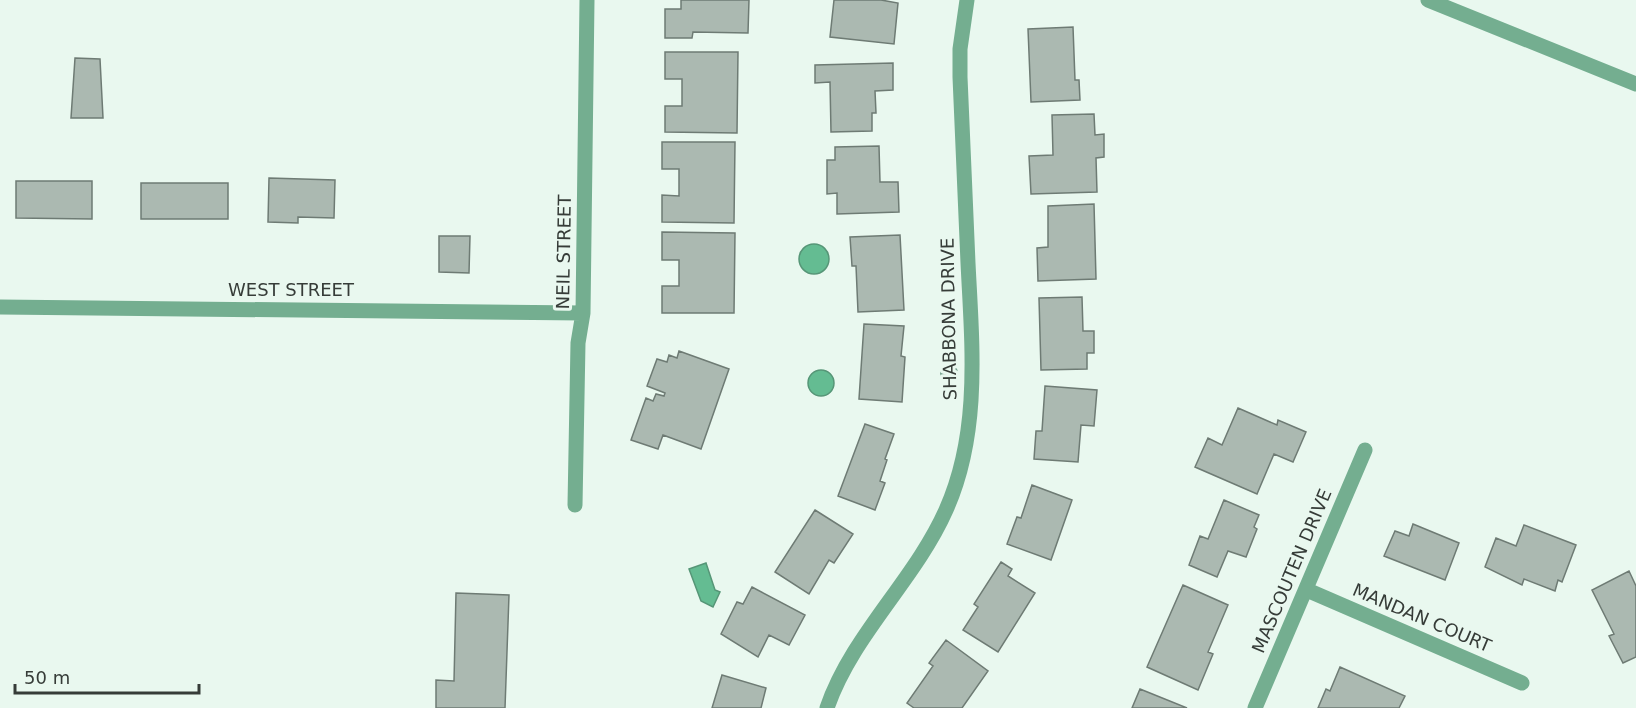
<svg xmlns="http://www.w3.org/2000/svg" width="1636" height="708" font-family="'DejaVu Sans',sans-serif">
	<style>
		.water { fill: #64bc92; stroke: #569677; stroke-width: 1.5 }
		.building { fill: #abb9b1; stroke: #6e7b74; stroke-width: 1.5 }
		.lines { fill: none; stroke-linecap: round; stroke-linejoin: round }
		.minor { stroke: #74ae90; stroke-width: 15 }
		.tree { fill: #74a08d }
		.labels { text-anchor: middle; stroke-width: 6; stroke-linejoin: round; paint-order: stroke }
		.street-label { font-size: 18px; fill: #363c38; stroke: #e9f8ef }
	</style>
	<rect width="100%" height="100%" fill="#e9f8ef"/>
	<path class="water" d="M799 259a15 15 0 1 1 30 0a15 15 0 1 1-30 0Z
		M808 383a13 13 0 1 1 26 0a13 13 0 1 1-26 0Z
		M706 563 715 590 720 592 713 607 701 601 689 569Z"/>
	<path class="building" d="M681 0H749L748 33 693 32 692 38H665V9H681Z
		M834 0H881L898 3 894 44 830 37Z
		M1073 27 1075 80H1079L1080 100 1031 102 1028 29Z
		M665 52H738L737 133 665 132V106H682V79H665Z
		M75 58 100 59 103 118H71Z
		M893 63V90L875 91 876 113H872V131L831 132 830 82 815 83V65Z
		M1094 114 1095 135 1104 134V157L1096 158 1097 192 1031 194 1029 156 1053 155 1052 115Z
		M662 142H735L734 223 662 222V195L679 196V169H662Z
		M879 146 880 182H898L899 212 837 214V193L827 194V160H835V147Z
		M269 178 335 180 334 218 298 217V223L268 222Z
		M16 181H92V219L16 218Z
		M141 183H228V219H141Z
		M1094 204 1096 279 1038 281 1037 248 1048 247V206Z
		M662 232 735 233 734 313H662V286H679V260H662Z
		M900 235 904 310 858 312 856 266H852L850 237Z
		M439 236H470L469 273 439 272Z
		M1082 297 1083 331H1094V353H1087V369L1041 370 1039 298Z
		M864 324 904 326 901 356 905 357 902 402 859 399Z
		M679 351 729 369 701 449 663 435 658 449 631 440 646 398 653 401 656 394 664 396 665 393 647 386 657 359 667 362 669 355 677 358Z
		M1045 386 1097 390 1094 426 1081 425 1078 462 1034 459 1036 431H1042Z
		M1238 408 1277 425 1278 420 1306 432 1293 462 1274 454 1257 494 1195 467 1208 438 1222 445Z
		M865 424 894 434 885 459 887 460 880 481 885 483 875 510 838 496Z
		M1032 485 1072 500 1051 560 1007 544 1017 517 1021 518Z
		M1224 500 1259 515 1254 527 1257 529 1246 557 1228 551 1217 577 1189 565 1200 536 1208 539Z
		M815 510 853 534 834 563 829 560 809 594 775 572Z
		M1413 524 1459 543 1445 580 1384 556 1395 531 1409 536Z
		M1524 525 1576 545 1562 582 1558 580 1555 591 1524 579 1522 585 1485 567 1496 538 1516 546Z
		M1001 562 1012 569 1008 576 1035 593 998 652 963 630 978 607 974 604Z
		M1629 571 1636 586V657L1623 663 1609 636 1614 634 1592 590Z
		M1183 585 1228 605 1208 652 1213 654 1198 690 1147 667Z
		M752 587 805 615 789 645 769 635 758 657 721 634 737 602 743 604Z
		M456 593 509 595 505 708H436V680L454 681Z
		M946 640 988 671 962 708H914L907 703 933 666 929 663Z
		M1340 667 1405 696 1399 708H1318L1326 689 1330 691Z
		M722 675 766 688 761 708H712Z
		M1140 689 1187 708H1132Z"/>
	<g class="lines">
		<path class="minor" d="M1428 0 1636 84
			M0 307 583 313
			M575 505 578 343 583 313 587 0
			M1307 590 1522 683
			M827 708C852 635 915 580 946 510 981 432 972 345 968 263 965 201 963 139 960 77V49L967 0
			M1255 708 1365 450"/>
	</g>
	<circle class="tree" cx="949" cy="373" r="9"/>
	<g class="labels">
		<g class="street-label">
			<text transform="translate(564 252) rotate(-89)" y="6">NEIL STREET</text>
			<text x="291" y="296">WEST STREET</text>
			<text transform="translate(949 319) rotate(-91)" y="6">SHABBONA DRIVE</text>
			<text transform="translate(1292 571) rotate(-67)" y="6">MASCOUTEN DRIVE</text>
			<text transform="translate(1422 618) rotate(23)" y="6">MANDAN COURT</text>
		</g>
	</g>
	<path d="M15 684v9h184v-9" fill="none" stroke="#363c38" stroke-width="3"/>
	<text x="24" y="684" font-size="18" fill="#363c38" stroke="#e9f8ef" stroke-width="4.5" paint-order="stroke">50 m</text>
</svg>
